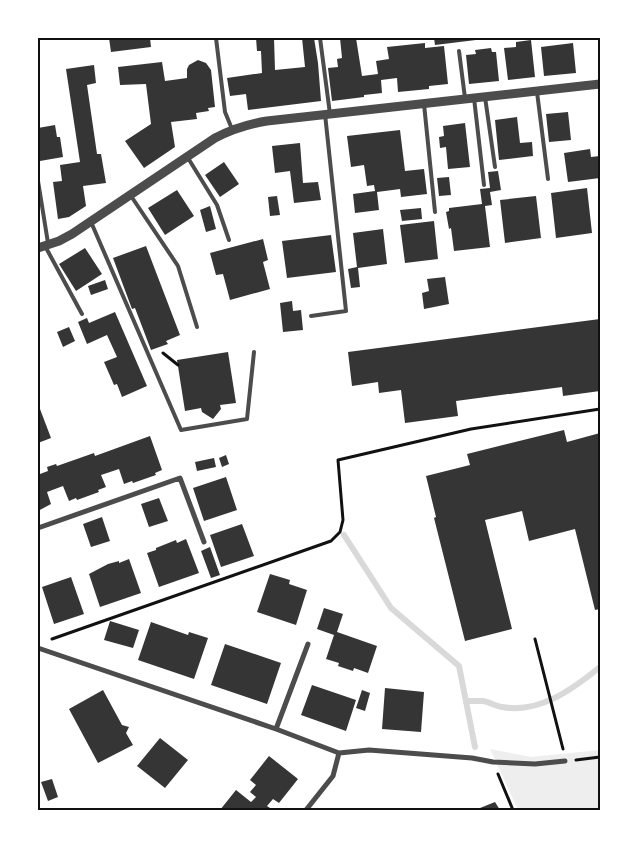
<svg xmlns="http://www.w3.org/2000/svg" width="638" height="848" font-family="'Alegreya Sans',sans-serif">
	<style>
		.green { fill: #eee }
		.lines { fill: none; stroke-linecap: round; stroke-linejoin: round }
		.stream { stroke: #d9d9d9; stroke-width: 6 }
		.building { fill: #353535 }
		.path { stroke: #111; stroke-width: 3 }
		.service { stroke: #4c4c4c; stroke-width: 4 }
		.minor { stroke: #4c4c4c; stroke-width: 5 }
		.tertiary { stroke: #4c4c4c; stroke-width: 9 }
		.neatline { fill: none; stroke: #111; stroke-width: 2 }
	</style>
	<rect width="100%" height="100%" fill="#fff"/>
	<path class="green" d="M490 749 531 757 600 750V810H518Z"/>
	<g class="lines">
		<path class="stream" d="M344 535 391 608 459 666 475 747
			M467 701C472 701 478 701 483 701 489 702 495 706 502 707 539 714 573 689 600 667"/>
	</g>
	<path class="building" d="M109 38H150L151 47 111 52Z
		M256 38H274L275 70 305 67 302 38H314L318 63 321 101 248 110 246 94 230 96 227 78 262 73 261 51H257Z
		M340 38H356L362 76 378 74 376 61 389 59 387 47 425 43V48L444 46 448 84 429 86V89L398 92 397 78 381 80 382 93 364 95V97L332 101 328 68 338 67 337 59 342 58Z
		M434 38H483L484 39 435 45Z
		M531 40 535 77 508 80 504 48 516 47V42Z
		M573 43 576 73 544 76 541 47Z
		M491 48 492 52H496L499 81 469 84 466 55 476 54 475 50Z
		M198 60 206 63 211 70 215 107 208 108 209 111 196 113 197 119 171 122 175 147 144 168 125 141 151 124 146 84 120 85 118 67 162 62 165 81 187 78V69L189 65Z
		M94 65 96 83 87 85 97 154H101L106 183 83 186 86 206 69 217 58 219 53 182 62 181 60 165 80 162 66 69Z
		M568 112 571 140 549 142 546 114Z
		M517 117 520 143 532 142 533 156 499 160 495 120Z
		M465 123 470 167 448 169 446 147 440 148 439 137 444 136 443 126Z
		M55 125 57 137H60L63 157 40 161 38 147V128Z
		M400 130 405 171 424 169 427 194 401 197 400 189 377 192 379 210 355 213 353 194 375 191 374 185 367 186 364 165 351 167 347 136Z
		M300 143 303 183 318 182 321 200 294 203 290 171 275 173 272 146Z
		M590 149 591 157 600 156V178L568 182 564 153Z
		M224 162 239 184 220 197 205 175Z
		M498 171 501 190 490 192 492 205 485 206 490 247 454 251 451 228 449 229 446 212 449 211V208L482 204 480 189 490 188 488 172Z
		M449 177 451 195 439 196 437 178Z
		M587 188 592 233 556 238 551 193Z
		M177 190 194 216 165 235 148 208Z
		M277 196 280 215 270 216 268 197Z
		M536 196 541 238 505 243 500 200Z
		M210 206 216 229 206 232 200 210Z
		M421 208 422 219 402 221 400 210Z
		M434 221 438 259 405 263 400 225Z
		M383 229 387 264 358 268 360 287 351 288 348 269 357 267 353 233Z
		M331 235 336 272 287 278 282 241Z
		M263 239 268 260 263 262 270 289 230 300 223 274 216 275 210 253Z
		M146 246 180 335 166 341 168 344 151 350 135 308 132 309 113 258Z
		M85 248 102 274 76 291 59 264Z
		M445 277 449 304 424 309 422 293 429 291 427 279Z
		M105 280 108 289 91 295 88 286Z
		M292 301 293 311 301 310 303 330 283 332 280 303Z
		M115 312 147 386 122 397 117 384 114 385 104 362 117 357 107 335 87 344 78 322 87 318 89 323Z
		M600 319V391L563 396 562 387 456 401 458 416 405 423 401 390 379 393 378 382 352 386 348 352Z
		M69 327 75 341 63 347 57 332Z
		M228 352 236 403 220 405 221 409 213 419 202 412 201 408 185 411 177 360Z
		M40 409 51 438 38 443V410Z
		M564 430 567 442 600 433V609L595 610 575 529 529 541 522 511 485 520 512 629 465 641 434 518 436 517 426 476 470 465 467 454Z
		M150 436 162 470 155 473 156 475 133 483 132 481 124 484 119 469 101 475 106 487 98 490 99 492 77 500 76 498 69 501 63 486 47 492 51 504 38 511V467L40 474 48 471 47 467 56 464 57 466 94 453 95 456Z
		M226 455 229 464 222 467 219 458Z
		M214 458 216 467 197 471 195 462Z
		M226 477 237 510 204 521 193 488Z
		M159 498 168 521 149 527 141 504Z
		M102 517 110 541 91 547 83 524Z
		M242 524 254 556 221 567 210 535Z
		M186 539 199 573 159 587 147 553 156 550V548L176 540 177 543Z
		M210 547 220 575 211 578 201 551Z
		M129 559 141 593 100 607 89 574 108 564 119 561V563Z
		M270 574 290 580 289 584 307 590 296 625 257 612Z
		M71 577 84 614 54 624 42 587Z
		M324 608 343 614 337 632 377 646 368 673 354 668 353 671 338 666 339 663 326 659 334 635 317 629Z
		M110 621 139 630 133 648 104 640Z
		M151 622 188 635 189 632 208 638 194 679 138 660Z
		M225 644 281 663 267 704 211 685Z
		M312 685 356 700 346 731 301 715Z
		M385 688 424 692 421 732 382 729Z
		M103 690 122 725 129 727 126 733 133 745 98 763 69 709Z
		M362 690 370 693 365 711 356 708Z
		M160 738 188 760 165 788 137 766Z
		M269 756 298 779 279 803 273 799 267 806 273 810H220L236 790 251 802 256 797 250 792 256 785 250 780Z
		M52 779 58 797 48 801 41 782Z
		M495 802 500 810H475Z"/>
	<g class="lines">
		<path class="path" d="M163 353 178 365
			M52 639 331 541 340 532 343 520 338 460 471 429 600 409
			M535 639 563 749
			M576 760 600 757
			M498 774 513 810"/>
		<path class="service" d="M216 38 225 112 232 129
			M320 38 330 114
			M459 51 465 98
			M537 92 548 179
			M485 97 495 167
			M474 98 484 185
			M424 104 435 212
			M188 158 217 205 229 240
			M38 181 48 243
			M131 196 178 266 197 327
			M91 222 181 430 247 419 254 352
			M45 246 82 314
			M311 316 346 311 325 114"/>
		<path class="minor" d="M38 528 180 478 204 542
			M38 648 276 729 339 753
			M276 729 308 644
			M306 810 333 776 339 753 369 750 472 758 493 762 535 764 565 761"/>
		<path class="tertiary" d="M38 248 59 241 72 234 215 138C232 129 248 124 267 121L600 84"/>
	</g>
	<rect width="638" height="848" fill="none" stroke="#ffffff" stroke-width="78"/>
	<rect x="39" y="39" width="560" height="770" class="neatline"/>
</svg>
